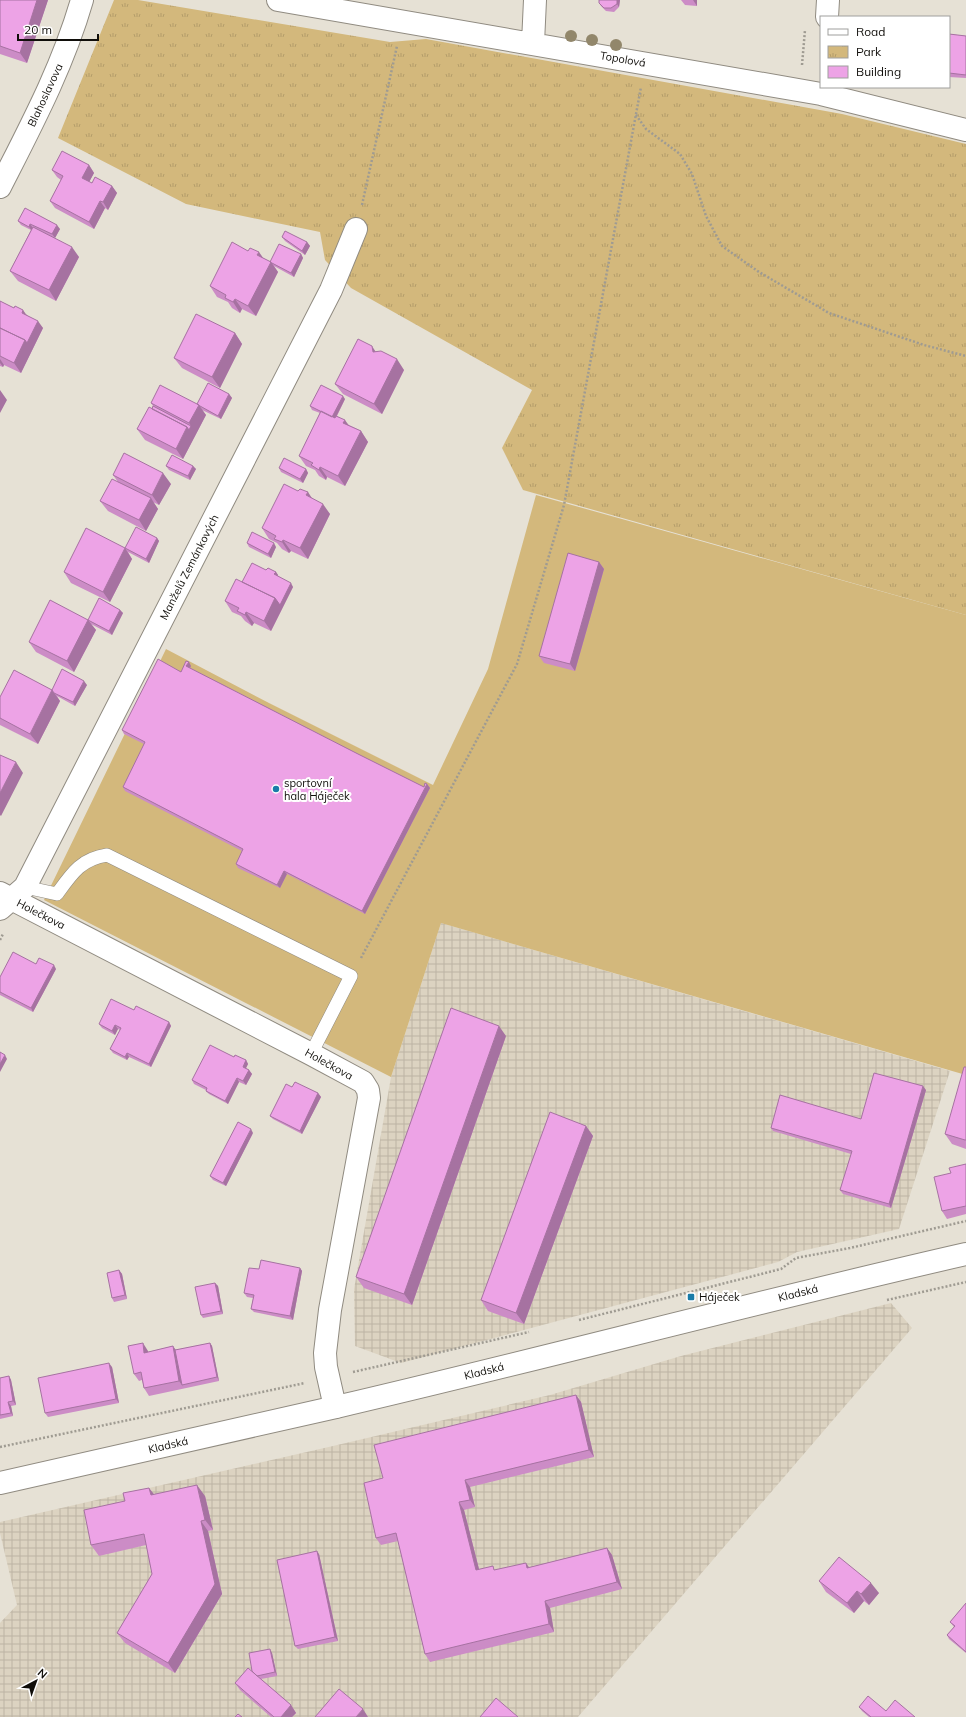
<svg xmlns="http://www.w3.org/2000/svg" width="966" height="1717" font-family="Mulish,sans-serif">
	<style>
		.industrial { fill: url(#industrial-grid) }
		.park { fill: url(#park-tufts) }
		.garden { fill: #d3b87c }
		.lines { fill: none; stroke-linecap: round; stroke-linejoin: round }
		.service-casing { stroke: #908b81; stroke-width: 14 }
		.minor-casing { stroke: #908b81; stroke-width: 24 }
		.secondary-casing { stroke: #908b81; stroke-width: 24 }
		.path { stroke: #9f9b92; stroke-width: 2.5; stroke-dasharray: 2 2; stroke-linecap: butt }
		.service { stroke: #fff; stroke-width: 13 }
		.minor { stroke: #fff; stroke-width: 22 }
		.secondary { stroke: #fff; stroke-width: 22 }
		.tree { fill: #92876b }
		.wall { fill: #cc8cc6 }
		.shaded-wall { fill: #a672a1 }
		.building { fill: #eda3e6; stroke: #a672a1 }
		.poi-dot { fill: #197ca8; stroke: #fff; stroke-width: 1.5 }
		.labels { text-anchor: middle; stroke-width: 4; stroke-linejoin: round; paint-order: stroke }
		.street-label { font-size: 11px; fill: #100e0a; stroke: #fff }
		.poi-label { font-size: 11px; fill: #100e0a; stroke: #fff; text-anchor: start }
	</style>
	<defs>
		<pattern id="industrial-grid" width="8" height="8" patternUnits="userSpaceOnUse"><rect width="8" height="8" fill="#dcd3c1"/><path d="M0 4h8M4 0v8" fill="none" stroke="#bcb4a4"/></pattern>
		<pattern id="park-tufts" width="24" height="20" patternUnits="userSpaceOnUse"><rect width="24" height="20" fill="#d3b87c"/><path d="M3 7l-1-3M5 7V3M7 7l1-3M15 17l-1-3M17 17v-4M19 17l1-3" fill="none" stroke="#b49d6a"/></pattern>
	</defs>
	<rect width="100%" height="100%" fill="#e6e1d5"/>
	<path class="industrial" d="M441 923 950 1071 899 1229 797 1252 778 1262 401 1363 355 1346 354 1289 391 1077Z
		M891 1303 912 1328 578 1717H0V1623L17 1605 0 1533V1522L333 1446 550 1395 681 1356Z"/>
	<path class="park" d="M114 0H138L390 42 426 39 842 114 966 144V615L523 490 502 448 532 390 351 288 325 260 320 232 186 204 58 138Z"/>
	<path class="garden" d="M536 495 966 615V1075L441 923 391 1077 44 900 166 649 269 703 433 785 488 669Z"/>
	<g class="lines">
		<defs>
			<path id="service" d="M25 887 57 894C72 873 81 859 107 855L351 976 311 1054"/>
			<path id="minor" d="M278 0 821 94 966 130
				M827 17 828 0
				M533 43 535 0
				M0 187C31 126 63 66 82 0
				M0 893 311 1054 363 1082 368 1090 369 1098 330 1310 325 1353 326 1367 335 1407
				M0 909 25 887 331 290 356 229"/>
			<path id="secondary" d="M0 1483C112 1457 224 1433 336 1407 546 1358 755 1302 966 1254"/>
		</defs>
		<use href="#service" class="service-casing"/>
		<use href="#minor" class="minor-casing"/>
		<use href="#secondary" class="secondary-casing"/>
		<path class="path" d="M802 65 805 30
			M636 115 646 129 680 154 692 174 706 216 722 246 759 272 829 313 924 345 966 356
			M362 205 397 46
			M0 940 3 934
			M361 958 517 664 564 505 641 87
			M887 1300 966 1282
			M579 1320 781 1269 796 1258 850 1248 966 1221
			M353 1372 529 1332
			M0 1447 305 1383"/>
		<use href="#service" class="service"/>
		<use href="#minor" class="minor"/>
		<use href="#secondary" class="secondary"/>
	</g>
	<g class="tree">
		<circle cx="571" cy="36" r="6"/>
		<circle cx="592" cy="40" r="6"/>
		<circle cx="616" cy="45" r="6"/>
	</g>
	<path class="wall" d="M0 0H48L27 63 0 54Z
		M620 0 619 7 614 12 606 11 601 6 599 3Z
		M681 0H697V6L685 5Z
		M949 34 966 36V78L949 77Z
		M89 165 94 173 89 182 92 183 112 186 117 193 108 210 105 208 94 229 55 208 50 201 61 180 57 177 52 170Z
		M18 221 60 229 55 238 48 235 79 257 56 301 18 281 10 271 31 230 21 225Z
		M282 237 307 242 310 246 305 255 285 241Z
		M301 254 303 258 294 277 274 266 278 272 256 316 242 309 240 313 232 308 228 302 217 297 210 286 263 258 270 262Z
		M0 301 27 315 43 328 21 373 4 365 3 367 0 366Z
		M235 333 242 344 220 388 182 368 174 358Z
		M376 352 404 370 382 414 343 394 335 384Z
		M229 394 232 398 221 419 202 410 206 415 183 459 145 440 137 429 152 409 153 406 151 403 197 404Z
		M345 399 337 416 349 425 361 431 368 442 345 486 327 477 326 480 319 476 315 470 306 466 299 456 320 413 312 410 310 406Z
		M166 466H193L196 469 190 480 169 470Z
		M279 468 306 469 308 473 303 483 281 472Z
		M113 475 171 484 159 505 153 502 158 509 146 531 108 511 100 501 118 482Z
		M312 498 330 514 308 559 291 551 289 553 282 549 277 543 269 539 262 528Z
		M157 538 159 541 149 563 128 552 132 559 110 602 71 583 64 572 125 548Z
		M247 543 276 547 271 558 249 547Z
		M599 562 604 569 575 671 544 663 539 656Z
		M266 570 276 572 278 575V576L293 587 271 631 254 623 252 626 245 621 241 616 232 612 225 601 242 582Z
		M120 610 123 613 112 635 91 624 96 630 74 672 36 652 29 642 88 620Z
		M191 666 190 668 358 754 424 787 427 784 430 788 365 914 287 874 280 888 238 868 236 864 242 851 125 791 123 787 144 744 124 734 122 730 181 672Z
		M87 685 75 706 57 696 60 701 38 744 0 725V697Z
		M56 969 33 1012 0 995V977Z
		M134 1010 169 1022 171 1026 151 1067 129 1057 127 1060 113 1053 110 1049 120 1030 118 1029 115 1035 102 1028 99 1024Z
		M506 1036 412 1305 364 1288 356 1277Z
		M234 1057 246 1060 248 1064 246 1068 249 1070 252 1074 246 1085 239 1082 228 1104 209 1094 206 1091V1090L194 1084 192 1080Z
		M966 1067V1149L952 1144 945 1134Z
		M292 1087 318 1093 321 1097 302 1134 273 1119 270 1116Z
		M926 1090 891 1208 843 1194 840 1190 851 1154 773 1131 771 1128 861 1119Z
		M586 1126 593 1136 524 1324 488 1311 481 1300Z
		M253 1133 226 1186 213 1180 210 1176Z
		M966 1164V1214L947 1219 942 1211 951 1173Z
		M300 1268 302 1271 293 1320 254 1312 251 1309 253 1298 247 1297 244 1293 259 1269Z
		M119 1270 122 1274 127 1299 114 1302 112 1298Z
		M215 1283 218 1286 223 1314 203 1318 201 1315Z
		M210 1343 212 1346 219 1381 149 1396 144 1388 142 1380 139 1381 134 1374 148 1351V1352L173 1346 175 1350Z
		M112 1367 119 1403 48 1417 45 1413Z
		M9 1376 11 1380 16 1405 11 1406 13 1416 0 1419V1378Z
		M576 1395 581 1402 594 1457 470 1487 475 1507 464 1510 479 1569 495 1570 530 1568 607 1548 612 1555 622 1589 550 1608 554 1632 430 1662 425 1654 398 1541 381 1545 376 1538 383 1478Z
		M149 1488 154 1495 205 1496 213 1530 208 1531 222 1594 175 1673 125 1643 117 1633 152 1574 146 1545 99 1556 91 1545 125 1501Z
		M319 1554 338 1641 298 1649 295 1646Z
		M819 1581 879 1593 869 1605 864 1601 854 1613 826 1592Z
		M966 1603V1653L949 1639 947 1635 954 1627 950 1622Z
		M272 1653 277 1676 261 1679 291 1705 296 1713 292 1717H271L240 1690 235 1683 252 1671Z
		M859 1707 886 1711 915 1717H869L862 1711Z"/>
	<path class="shaded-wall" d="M37 0H48L27 63 20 53Z
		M617 0H620L619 7 617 4Z
		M693 0H697V6Z
		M89 165 94 173 87 186 82 178Z
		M112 186 117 193 108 210 103 202Z
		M100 201 105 208 94 229 89 222Z
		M30 224 33 228 32 231 29 227Z
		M57 225 60 229 55 238 52 234Z
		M307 242 310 246 305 255 302 251Z
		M72 247 79 257 56 301 49 290Z
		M259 252 266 262 257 255Z
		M301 254 303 258 294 277 291 273Z
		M271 262 278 272 256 316 248 306Z
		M235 299 242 309 240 313 233 302Z
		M23 310 28 317 22 313Z
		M38 321 43 328 21 373 14 363 25 340Z
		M235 333 242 344 220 388 212 377Z
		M372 346 379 357 373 352Z
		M0 359 4 365 3 367 0 363Z
		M397 359 404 370 382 414 374 404Z
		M0 390 7 400 0 413Z
		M229 394 232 398 221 419 218 416Z
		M343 396 345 399 334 421 332 417Z
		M199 405 206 415 183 459 176 449 187 427 191 426 189 423Z
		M345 420 352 430 343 423Z
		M361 431 368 442 345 486 338 476Z
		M193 466 196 469 190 480 188 476Z
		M320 467 327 477 326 480 319 470Z
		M306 469 308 473 303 483 300 479Z
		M163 473 171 484 159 505 152 495Z
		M308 492 315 503 306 495Z
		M151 498 158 509 146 531 139 520Z
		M323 504 330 514 308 559 300 548Z
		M157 538 159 541 149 563 146 559Z
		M283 540 291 551 289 553 282 542Z
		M274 543 276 547 271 558 268 554Z
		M125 548 132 559 110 602 103 592Z
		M599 562 604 569 575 671 570 664Z
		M276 572 278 575 277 578 274 574Z
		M291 583 293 587 271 631 264 621 275 598Z
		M120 610 123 613 112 635 109 631Z
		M246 612 254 623 252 626 245 615Z
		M88 620 96 630 74 672 67 661Z
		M189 662 191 666 189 670 186 666Z
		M84 681 87 685 75 706 73 702Z
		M52 690 60 701 38 744 30 734Z
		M16 762 23 773 1 816 0 815V793Z
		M427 784 430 788 365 914 362 911Z
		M284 871 287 874 280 888 277 885Z
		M54 965 56 969 33 1012 31 1008Z
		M169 1022 171 1026 151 1067 149 1064Z
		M115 1025 118 1029 115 1035 112 1031Z
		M499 1026 506 1036 412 1305 404 1294Z
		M127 1053 129 1057 127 1060 125 1057Z
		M5 1055 7 1059 0 1072V1064Z
		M246 1060 248 1064 245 1070 243 1067Z
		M249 1070 252 1074 246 1085 243 1081Z
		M237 1078 239 1082 228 1104 225 1101Z
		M923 1086 926 1090 891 1208 889 1204Z
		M318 1093 321 1097 302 1134 300 1131Z
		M586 1126 593 1136 524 1324 516 1313Z
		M251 1129 253 1133 226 1186 223 1183Z
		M300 1268 302 1271 293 1320 290 1316Z
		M119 1270 122 1274 127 1299 125 1295Z
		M215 1283 218 1286 223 1314 221 1311Z
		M143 1343 148 1351 149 1360 144 1353Z
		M210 1343 212 1346 219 1381 217 1377Z
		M173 1346 178 1353 182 1385 184 1388 179 1381Z
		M109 1363 112 1367 119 1403 116 1399Z
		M9 1376 11 1380 16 1405 13 1401Z
		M576 1395 581 1402 594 1457 589 1450Z
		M8 1402 11 1406 13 1416 11 1413Z
		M465 1480 470 1487 475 1507 470 1500Z
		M197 1485 205 1496 213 1530 205 1520Z
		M149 1488 157 1498 151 1495Z
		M459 1502 464 1510 481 1577 476 1570Z
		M201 1521 208 1531 222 1594 175 1673 168 1663Z
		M607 1548 612 1555 622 1589 617 1582Z
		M317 1551 319 1554 338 1641 335 1637Z
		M526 1563 531 1570 527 1568Z
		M871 1583 879 1593 869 1605 861 1594Z
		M857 1591 864 1601 854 1613 847 1603Z
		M545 1601 550 1608 554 1632 549 1624Z
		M270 1649 272 1653 277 1676 275 1672Z
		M291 1705 296 1713 292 1717H281Z
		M363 1709 368 1717H356Z"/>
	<path class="building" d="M0 0H37L20 53 0 46Z
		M599 0H617V4L611 8H604L599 3Z
		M949 34 966 36V75L949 73Z
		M62 151 89 165 82 178 92 183 95 177 112 186 103 202 100 201 89 222 50 201 63 176 52 170Z
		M25 208 57 225 52 234 30 224 29 227 18 221Z
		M33 227 72 247 49 290 10 271Z
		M285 231 307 242 302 251 282 237Z
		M232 242 248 251 250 248 259 252 257 255 271 262 248 306 235 299 233 302 225 298 226 295 210 286Z
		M279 244 301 254 291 273 270 262Z
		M0 301 14 308 15 306 23 310 22 313 38 321 27 343 25 340 0 328Z
		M196 314 235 333 212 377 174 358Z
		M0 328 25 340 14 363 0 356Z
		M358 339 372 346 373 352 381 351 397 359 374 404 335 384Z
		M208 383 229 394 218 416 200 406 197 404Z
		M160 385 199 405 189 423 151 403Z
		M321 385 343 396 332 417 310 406Z
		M153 406 191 426 189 430 187 427 152 409Z
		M149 407 187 427 176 449 137 429Z
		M321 411 335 418 336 416 345 420 343 423 361 431 338 476 320 467 319 470 311 465 313 463 299 456Z
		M124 453 163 473 152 495 113 475Z
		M172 455 193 466 188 476 166 466Z
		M284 458 306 469 300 479 279 468Z
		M112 479 151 498 139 520 100 501Z
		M284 484 298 491 300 489 308 492 306 495 323 504 300 548 283 540 282 542 274 539 276 536 262 528Z
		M136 527 157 538 146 559 125 548Z
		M86 528 125 548 103 592 64 572Z
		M252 532 274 543 268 554 247 543Z
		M568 553 599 562 570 664 539 656Z
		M252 563 266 570 268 568 276 572 274 574 291 583 280 605 275 598 242 582Z
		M236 579 275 598 264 621 246 612 245 615 237 611 239 608 225 601Z
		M99 598 120 610 109 631 88 620Z
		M50 600 88 620 67 661 29 642Z
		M158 659 181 672 186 661 189 662 186 666 358 754 424 787 425 783 427 784 362 911 284 871 277 885 236 864 243 849 123 787 145 742 122 730Z
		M62 669 84 681 73 702 54 693 52 690Z
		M14 670 52 690 30 734 0 718V697Z
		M0 755 16 762 0 793Z
		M13 952 36 964 39 958 54 965 31 1008 0 992V977Z
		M111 999 134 1010 136 1006 169 1022 149 1064 127 1053 125 1057 110 1049 121 1028 115 1025 112 1031 99 1024Z
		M451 1008 499 1026 404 1294 356 1277Z
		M210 1045 234 1057 235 1055 246 1060 243 1067 249 1070 243 1081 237 1078 225 1101 206 1091 207 1088 192 1080Z
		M0 1052 5 1055 0 1064Z
		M964 1067H966V1140H965L945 1134Z
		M874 1073 923 1086 889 1204 840 1190 852 1151 771 1128 780 1095 861 1119Z
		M295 1082 318 1093 300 1131 270 1116 286 1084 292 1087Z
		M550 1112 586 1126 516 1313 481 1300Z
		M238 1122 251 1129 223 1183 210 1176Z
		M966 1164V1206L942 1211 934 1177 951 1173 949 1168Z
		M261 1260 300 1268 290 1316 251 1309 254 1295 244 1293 249 1268 259 1269Z
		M119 1270 125 1295 112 1298 107 1273Z
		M215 1283 221 1311 201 1315 195 1287Z
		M143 1343 144 1353 173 1346 179 1381 144 1388 141 1372 134 1374 128 1346Z
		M210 1343 217 1377 182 1385 175 1350Z
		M109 1363 116 1399 45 1413 38 1378Z
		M9 1376 13 1401 8 1402 11 1413 0 1415V1378Z
		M576 1395 589 1450 465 1480 470 1500 459 1502 476 1570 493 1566 494 1570 526 1563 527 1568 607 1548 617 1582 545 1601 549 1624 425 1654 396 1533 376 1538 364 1483 383 1478 374 1445Z
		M197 1485 205 1520 201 1521 215 1584 168 1663 117 1633 152 1574 144 1534 91 1545 84 1510 125 1501 123 1493 149 1488 151 1495Z
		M317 1551 335 1637 295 1646 277 1560Z
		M839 1557 871 1583 861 1594 857 1591 847 1603 819 1581Z
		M966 1603V1652L947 1635 955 1626 950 1622Z
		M270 1649 275 1672 257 1676 252 1671 249 1653Z
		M248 1668 291 1705 281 1717H274L235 1683Z
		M339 1689 363 1709 356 1717H315Z
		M868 1696 886 1711 895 1700 915 1717H871L859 1707Z
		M496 1698 518 1717H480Z
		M238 1714 242 1717H235Z"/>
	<g class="poi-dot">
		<circle cx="276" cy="789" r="4"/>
		<rect x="687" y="1293" width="8" height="8" rx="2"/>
	</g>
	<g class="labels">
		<g class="street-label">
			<text transform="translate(623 59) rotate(10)" y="4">Topolová</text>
			<text transform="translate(45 95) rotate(-65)" y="4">Blahoslavova</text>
			<text transform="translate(189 567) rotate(-63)" y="4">Manželů Zemánkových</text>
			<text transform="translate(41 914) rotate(27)" y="4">Holečkova</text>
			<text transform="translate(329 1064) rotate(29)" y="4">Holečkova</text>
			<text transform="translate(798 1293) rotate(-14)" y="4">Kladská</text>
			<text transform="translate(484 1371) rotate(-14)" y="4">Kladská</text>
			<text transform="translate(168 1445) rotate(-13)" y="4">Kladská</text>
		</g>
		<g class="poi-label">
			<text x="284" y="787">sportovní<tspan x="284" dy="13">hala Háječek</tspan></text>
			<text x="699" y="1301">Háječek</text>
		</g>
	</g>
	<rect x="820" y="16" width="130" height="72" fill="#ffffff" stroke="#9f9f9d"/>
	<rect x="828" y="29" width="20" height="6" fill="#ffffff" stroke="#9f9f9d"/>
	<text x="856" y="36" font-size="12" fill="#100e0a">Road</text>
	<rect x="828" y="46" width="20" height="12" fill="url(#park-tufts)" stroke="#9f9f9d"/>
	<text x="856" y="56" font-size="12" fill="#100e0a">Park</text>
	<rect x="828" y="66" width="20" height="12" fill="#eda3e6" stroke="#9f9f9d"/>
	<text x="856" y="76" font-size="12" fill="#100e0a">Building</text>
	<g transform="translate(36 1681) rotate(41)" stroke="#ffffff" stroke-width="3" paint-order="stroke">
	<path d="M0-3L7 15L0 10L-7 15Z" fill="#100e0a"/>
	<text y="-6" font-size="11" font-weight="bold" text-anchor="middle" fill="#100e0a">N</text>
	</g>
	<path d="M18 34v6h80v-6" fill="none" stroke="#100e0a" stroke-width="2"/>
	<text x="24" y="34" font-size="12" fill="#100e0a" stroke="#ffffff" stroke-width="3" paint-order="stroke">20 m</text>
</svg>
